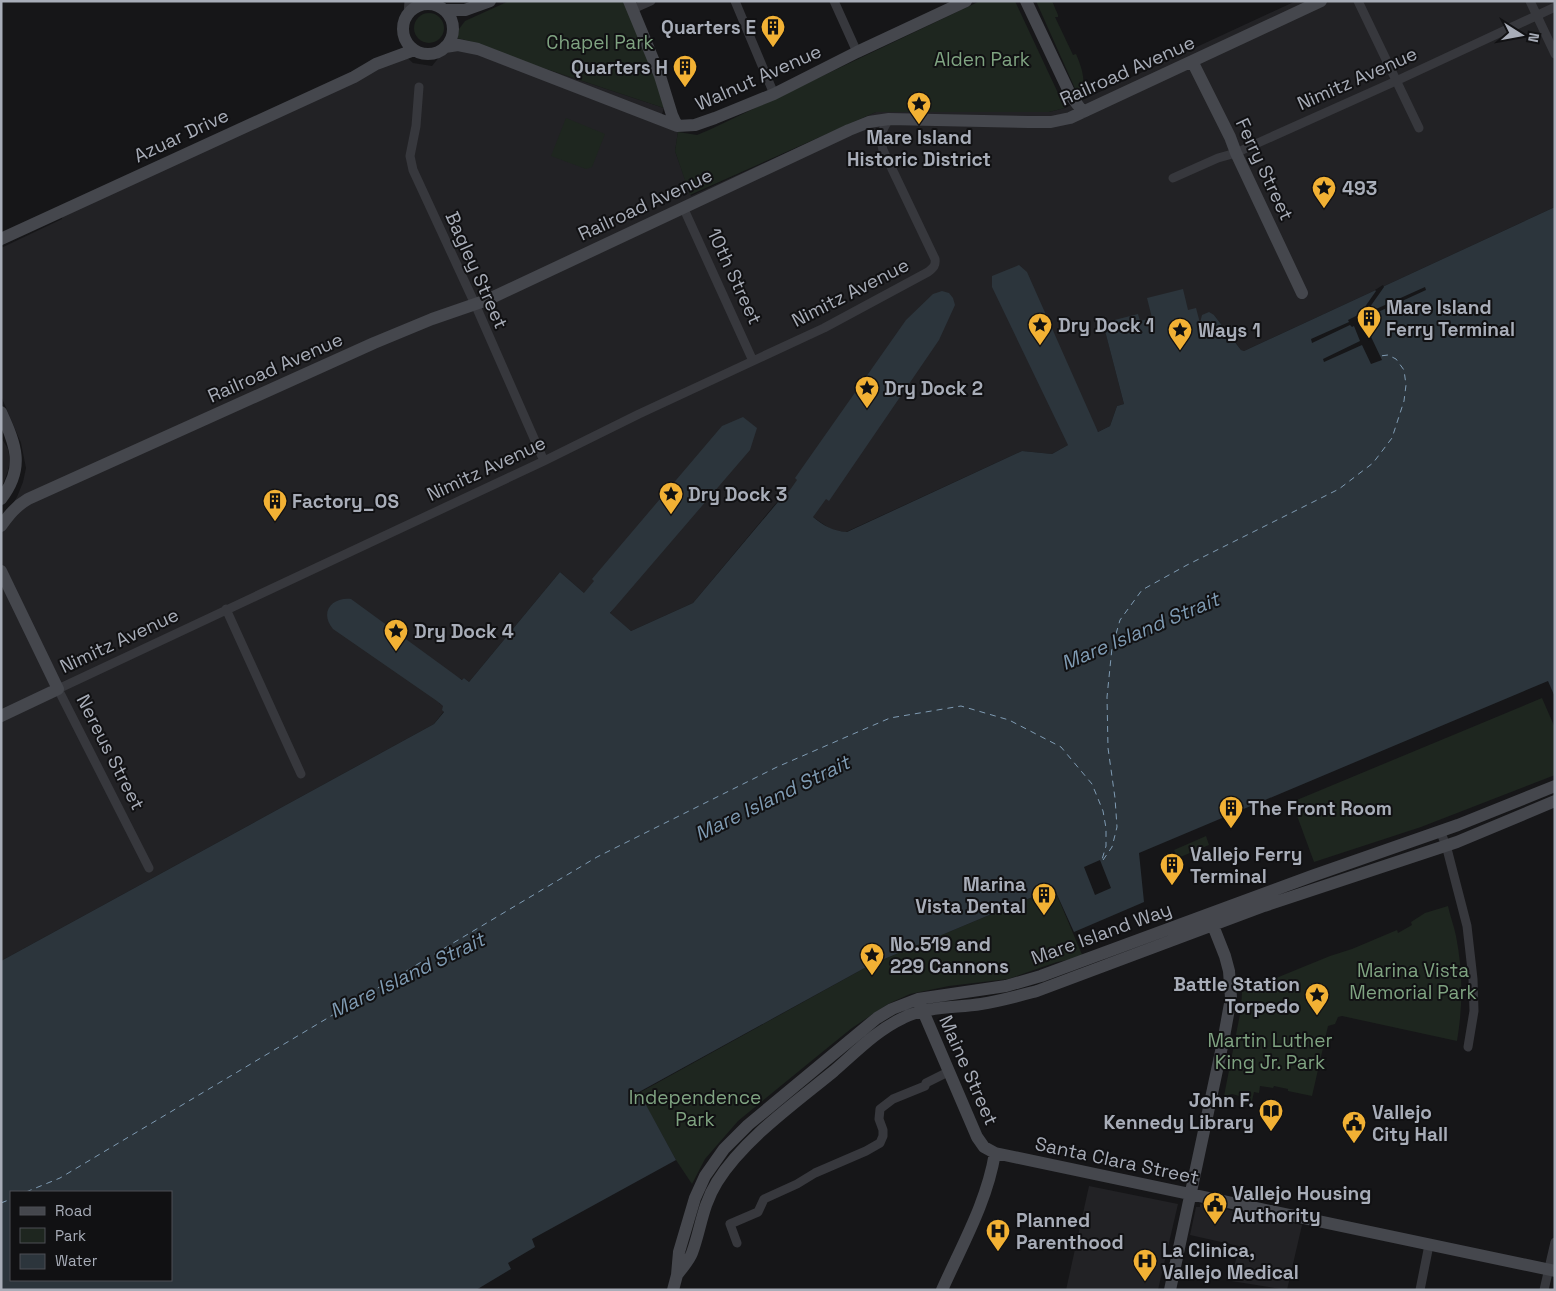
<svg xmlns="http://www.w3.org/2000/svg" width="1556" height="1291" font-family="'Space Grotesk',sans-serif">
	<style>
		.built { fill: #222225 }
		.green { fill: #1e261f }
		.water { fill: #2c353c; fill-rule: evenodd }
		.pier { fill: #161618 }
		.lines { fill: none; stroke-linecap: round; stroke-linejoin: round }
		.ferry { stroke: #7f9bb3; stroke-width: 1; stroke-dasharray: 6 5; stroke-linecap: butt }
		.street { stroke: #37383d; stroke-width: 9 }
		.secondary { stroke: #45474d; stroke-width: 12 }
		.labels { text-anchor: middle; stroke-width: 4; stroke-linejoin: round; paint-order: stroke }
		.poi-label { font-size: 19px; font-weight: bold; fill: #a8adb8; stroke: #111113; text-anchor: start }
		.park-label { font-size: 19px; fill: #7fa381; stroke: #111113 }
		.street-label { font-size: 19px; fill: #a8adb8; stroke: #111113 }
		.water-label { font-size: 20px; font-style: italic; fill: #7f9bb3; stroke: #111113 }
	</style>
	<rect width="100%" height="100%" fill="#161618"/>
	<path class="built" d="M1296 1H1555V207L1244 351 1241 350 1214 315 1201 328 1105 330 1124 404 1117 406 1110 426 1098 432 1096 429 1068 443V445L1052 454 1022 451 846 532 836 531 829 528 782 496 693 603 631 631 610 614 614 607 584 593 560 572 469 682 464 678 463 680 457 677 439 703 444 706V711L434 724 1 961V517L8 511 17 497 23 482 26 468 21 443 1 396V248L62 219 63 210 399 50 413 63 432 66 440 56 453 50 457 38 469 41 531 64 664 108 659 124 678 132 675 151 691 196 876 112H1049L1065 108Z
		M1 437 8 449 10 460 8 471 1 489Z
		M1089 1186 1178 1204 1158 1290H1066Z
		M1200 1204 1302 1225 1287 1290 1231 1281 1239 1246 1190 1235 1196 1207H1200Z"/>
	<path class="green" d="M509 1H627L647 46 664 108 531 64 469 41 457 38 459 29 465 21Z
		M980 1H1015L1065 108 1049 112H876L690 195 675 151 678 132 697 135 709 130Z
		M1036 1H1052L1058 15V17H1055L1073 55 1076 54C1082 68 1085 78 1083 94L1077 93Z
		M414 28a15 15 0 1 1 30 0a15 15 0 1 1-30 0Z
		M566 118 605 134 592 167 586 169 551 156Z
		M1542 698 1555 728V775L1421 827 1314 862 1292 802Z
		M1206 836 1209 845 1178 858 1174 850Z
		M1054 888 1083 957 1057 962 1008 979 949 986 910 994 888 1004 852 1028 826 1049 738 1121 705 1159 692 1184 676 1160 639 1093 870 965Z
		M1448 906C1450 916 1454 926 1456 936 1463 971 1463 1006 1457 1041L1342 1016 1338 1017 1335 1024 1328 1026 1312 1096 1288 1091V1089L1274 1086 1273 1088 1260 1086 1259 1093 1254 1092 1252 1101 1250 1100V1103L1240 1107 1243 1097 1232 1094 1224 1096 1241 1009 1242 992 1330 956 1352 949 1397 930 1398 933 1412 925 1411 922 1425 913Z"/>
	<path class="water" d="M1555 207V697L1548 681 1139 853 1144 902 1074 932 1054 888 870 965 639 1092 676 1160 532 1239 535 1247 508 1263 511 1269 476 1290H1V961L434 724 444 712 442 710 443 706 437 701 333 629C319 612 332 597 351 599L462 680 464 678 469 682 560 572 584 593 594 581 592 579 722 426 743 417 757 428 750 450 610 613 631 631 693 603 783 496 785 497 797 480 795 478 906 320 933 294 942 291 949 293 953 298 955 305 939 340 829 501 826 499 813 517C824 526 833 531 847 532L1022 451 1052 454 1068 445 992 287V276L1019 265 1027 272 1098 432 1110 426 1117 406 1124 404 1103 323 1138 314 1140 321 1152 318 1147 298 1183 289 1188 310 1196 308 1200 323 1202 315 1209 312 1214 315 1241 350 1244 351ZM11 1192H171V1280H11Z"/>
	<path class="pier" d="M1383 285 1384 287 1365 314 1425 287 1426 290 1365 318 1366 320 1364 322 1382 360 1371 364 1362 345 1324 362 1323 359 1360 341 1354 326 1352 327 1350 325 1312 343 1311 339 1349 322 1348 320 1360 314 1376 291 1375 290Z
		M1100 860 1111 888 1095 895 1084 867Z"/>
	<g class="lines">
		<path class="ferry" d="M1103 860 1112 847 1117 827 1115 798 1108 748 1107 697 1112 648 1120 620 1142 590 1187 565 1339 489 1373 463 1392 438 1404 401 1406 385 1404 370 1396 359 1388 355 1380 356
			M26 1192 60 1178 597 857 777 767 890 718 961 706 1009 720 1061 747 1092 784 1103 811 1106 828V846L1101 863
			M1 1203 11 1199"/>
		<path class="street" d="M426 1 433 5
			M735 1 774 94
			M834 1 857 52
			M1358 1 1419 128
			M1530 1 1555 54
			M633 9 651 1
			M408 14 409 1
			M419 87 416 126 410 156 413 170 475 304 544 461
			M1173 178 1218 158 1236 153 1251 146 1396 81 1555 7
			M683 207 753 361
			M226 609 301 774
			M1440 831 1446 845 1467 926 1473 979 1474 1011 1468 1047
			M149 868 58 689 544 461 639 414 824 328 928 272C933 268 936 266 935 259L883 150C879 136 881 132 889 119
			M737 1243 730 1224 758 1212 764 1199 797 1184 815 1173 866 1151 880 1143 883 1136V1130L879 1119 880 1109 893 1099 925 1086 926 1083 948 1072
			M1420 1290 1429 1245
			M1544 1290 1555 1242"/>
		<path class="secondary" d="M629 1 660 76 672 115 677 126
			M1026 1 1071 96 1083 112
			M403 29a25 25 0 1 1 50 0a25 25 0 1 1-50 0Z
			M444 10H465L490 1
			M445 47 458 45 478 49 677 126 695 125 715 118 774 94 857 52 966 1
			M1192 61 1230 137 1236 153 1302 293
			M1 239 354 77 376 64 414 50
			M1 412C16 445 25 468 1 499
			M1 526C9 515 16 506 28 499L374 343 432 319 487 300 849 130 869 122 889 119 1029 122H1051L1070 118 1321 1
			M1 571 58 689 1 716
			M920 1004 977 1137 984 1147 995 1153 1555 1271
			M677 1275C682 1268 689 1261 692 1253 701 1229 702 1206 717 1182 744 1139 795 1103 834 1071 856 1052 877 1030 903 1018 927 1006 956 1008 981 1004 1000 1001 1018 996 1037 991L1264 906 1457 842 1555 801
			M673 1290 677 1275 679 1252 695 1198 705 1176 724 1149 748 1125 877 1018 892 1009 918 999 1006 986 1041 976 1312 876 1458 825 1555 786
			M942 1290C962 1245 987 1202 995 1153
			M1170 1290 1223 1042 1231 998 1229 971 1225 956 1210 918"/>
	</g>
	<defs>
		<symbol id="building-pin" viewBox="-11 -11 22 30"><path d="M0 17L-7.5 6A9.5 9.5 0 1 1 7.5 6Z" fill="#f2b134" stroke="#111113"/><path d="M-4-6H4V6H1V3H-1V6H-4ZM-2.5-4.3h1.7v1.8h-1.7ZM.8-4.3h1.7v1.8H.8ZM-2.5-1h1.7V.8h-1.7ZM.8-1h1.7V.8H.8Z" fill="#111"/></symbol>
		<symbol id="sight-pin" viewBox="-11 -11 22 30"><path d="M0 17L-7.5 6A9.5 9.5 0 1 1 7.5 6Z" fill="#f2b134" stroke="#111113"/><path d="M0-6L1.8-2.2L6-1.7L2.9 1.2L3.7 5.4L0 3.3L-3.7 5.4L-2.9 1.2L-6-1.7L-1.8-2.2Z" fill="#111"/></symbol>
		<symbol id="library-pin" viewBox="-11 -11 22 30"><path d="M0 17L-7.5 6A9.5 9.5 0 1 1 7.5 6Z" fill="#f2b134" stroke="#111113"/><path d="M-6-4Q-3-5.5-.7-3.5V5Q-3 3-6 4ZM6-4Q3-5.5 .7-3.5V5Q3 3 6 4Z" fill="#111"/></symbol>
		<symbol id="civic-pin" viewBox="-11 -11 22 30"><path d="M0 17L-7.5 6A9.5 9.5 0 1 1 7.5 6Z" fill="#f2b134" stroke="#111113"/><path d="M-.6-6.5H3V-4.5H.6V-3L4-1V1h2V6H-6V1h2V-1L-.6-3ZM-1.2 2.5V6h2.4V2.5Z" fill="#111"/></symbol>
		<symbol id="hospital-pin" viewBox="-11 -11 22 30"><path d="M0 17L-7.5 6A9.5 9.5 0 1 1 7.5 6Z" fill="#f2b134" stroke="#111113"/><path d="M-5-5h3v3.5h4V-5h3V5h-3V1.5h-4V5h-3Z" fill="#111"/></symbol>
	</defs>
	<g fill-rule="evenodd">
		<use href="#building-pin" x="759" y="13" width="28" height="38"/>
		<use href="#building-pin" x="671" y="53" width="28" height="38"/>
		<use href="#sight-pin" x="905" y="90" width="28" height="38"/>
		<use href="#sight-pin" x="1310" y="174" width="28" height="38"/>
		<use href="#building-pin" x="1355" y="304" width="28" height="38"/>
		<use href="#sight-pin" x="1026" y="311" width="28" height="38"/>
		<use href="#sight-pin" x="1166" y="316" width="28" height="38"/>
		<use href="#sight-pin" x="853" y="374" width="28" height="38"/>
		<use href="#sight-pin" x="657" y="480" width="28" height="38"/>
		<use href="#building-pin" x="261" y="487" width="28" height="38"/>
		<use href="#sight-pin" x="382" y="617" width="28" height="38"/>
		<use href="#building-pin" x="1217" y="794" width="28" height="38"/>
		<use href="#building-pin" x="1158" y="851" width="28" height="38"/>
		<use href="#building-pin" x="1030" y="881" width="28" height="38"/>
		<use href="#sight-pin" x="858" y="941" width="28" height="38"/>
		<use href="#sight-pin" x="1303" y="981" width="28" height="38"/>
		<use href="#library-pin" x="1257" y="1097" width="28" height="38"/>
		<use href="#civic-pin" x="1340" y="1109" width="28" height="38"/>
		<use href="#civic-pin" x="1201" y="1190" width="28" height="38"/>
		<use href="#hospital-pin" x="984" y="1217" width="28" height="38"/>
		<use href="#hospital-pin" x="1131" y="1247" width="28" height="38"/>
	</g>
	<g class="labels">
		<g class="poi-label">
			<text x="756" y="34" text-anchor="end">Quarters E</text>
			<text x="668" y="74" text-anchor="end">Quarters H</text>
			<text x="919" y="144" text-anchor="middle">Mare Island<tspan x="919" dy="22">Historic District</tspan></text>
			<text x="1342" y="195">493</text>
			<text x="1386" y="314">Mare Island<tspan x="1386" dy="22">Ferry Terminal</tspan></text>
			<text x="1058" y="332">Dry Dock 1</text>
			<text x="1198" y="337">Ways 1</text>
			<text x="884" y="395">Dry Dock 2</text>
			<text x="688" y="501">Dry Dock 3</text>
			<text x="292" y="508">Factory_OS</text>
			<text x="414" y="638">Dry Dock 4</text>
			<text x="1248" y="815">The Front Room</text>
			<text x="1190" y="861">Vallejo Ferry<tspan x="1190" dy="22">Terminal</tspan></text>
			<text x="1026" y="891" text-anchor="end">Marina<tspan x="1026" dy="22">Vista Dental</tspan></text>
			<text x="890" y="951">No.519 and<tspan x="890" dy="22">229 Cannons</tspan></text>
			<text x="1300" y="991" text-anchor="end">Battle Station<tspan x="1300" dy="22">Torpedo</tspan></text>
			<text x="1254" y="1107" text-anchor="end">John F.<tspan x="1254" dy="22">Kennedy Library</tspan></text>
			<text x="1372" y="1119">Vallejo<tspan x="1372" dy="22">City Hall</tspan></text>
			<text x="1232" y="1200">Vallejo Housing<tspan x="1232" dy="22">Authority</tspan></text>
			<text x="1016" y="1227">Planned<tspan x="1016" dy="22">Parenthood</tspan></text>
			<text x="1162" y="1257">La Clinica,<tspan x="1162" dy="22">Vallejo Medical</tspan></text>
		</g>
		<g class="park-label">
			<text x="600" y="49">Chapel Park</text>
			<text x="982" y="66">Alden Park</text>
			<text x="1413" y="977">Marina Vista<tspan x="1413" dy="22">Memorial Park</tspan></text>
			<text x="1270" y="1047">Martin Luther<tspan x="1270" dy="22">King Jr. Park</tspan></text>
			<text x="695" y="1104">Independence<tspan x="695" dy="22">Park</tspan></text>
		</g>
		<g class="street-label">
			<text transform="translate(1127 70) rotate(-24)" y="7">Railroad Avenue</text>
			<text transform="translate(758 77) rotate(-24)" y="7">Walnut Avenue</text>
			<text transform="translate(1357 78) rotate(-24)" y="7">Nimitz Avenue</text>
			<text transform="translate(181 135) rotate(-25)" y="7">Azuar Drive</text>
			<text transform="translate(1265 169) rotate(65)" y="7">Ferry Street</text>
			<text transform="translate(645 204) rotate(-25)" y="7">Railroad Avenue</text>
			<text transform="translate(477 270) rotate(66)" y="7">Bagley Street</text>
			<text transform="translate(735 276) rotate(65)" y="7">10th Street</text>
			<text transform="translate(850 292) rotate(-27)" y="7">Nimitz Avenue</text>
			<text transform="translate(275 367) rotate(-24)" y="7">Railroad Avenue</text>
			<text transform="translate(486 468) rotate(-25)" y="7">Nimitz Avenue</text>
			<text transform="translate(119 640) rotate(-25)" y="7">Nimitz Avenue</text>
			<text transform="translate(111 752) rotate(63)" y="7">Nereus Street</text>
			<text transform="translate(1101 933) rotate(-20)" y="7">Mare Island Way</text>
			<text transform="translate(969 1070) rotate(66)" y="7">Maine Street</text>
			<text transform="translate(1117 1160) rotate(12)" y="7">Santa Clara Street</text>
		</g>
		<g class="water-label">
			<text transform="translate(1140 631) rotate(-23)" y="7">Mare Island Strait</text>
			<text transform="translate(772 798) rotate(-26)" y="7">Mare Island Strait</text>
			<text transform="translate(407 975) rotate(-26)" y="7">Mare Island Strait</text>
		</g>
	</g>
	<rect width="1556" height="1291" fill="none" stroke="#a8adb8" stroke-width="5"/>
	<rect x="10" y="1191" width="162" height="90" fill="#111113" stroke="#4d4f55"/>
	<rect x="20" y="1207" width="25" height="8" fill="#45474d" stroke="#4d4f55"/>
	<text x="55" y="1216" font-size="15" fill="#a8adb8">Road</text>
	<rect x="20" y="1228" width="25" height="15" fill="#1e261f" stroke="#4d4f55"/>
	<text x="55" y="1241" font-size="15" fill="#a8adb8">Park</text>
	<rect x="20" y="1254" width="25" height="15" fill="#2c353c" stroke="#4d4f55"/>
	<text x="55" y="1266" font-size="15" fill="#a8adb8">Water</text>
	<g transform="translate(1521 35) rotate(101)" stroke="#111113" stroke-width="4" paint-order="stroke">
	<path d="M0-4L9 19L0 12L-9 19Z" fill="#a8adb8"/>
	<text y="-8" font-size="14" font-weight="bold" text-anchor="middle" fill="#a8adb8">N</text>
	</g>
</svg>
